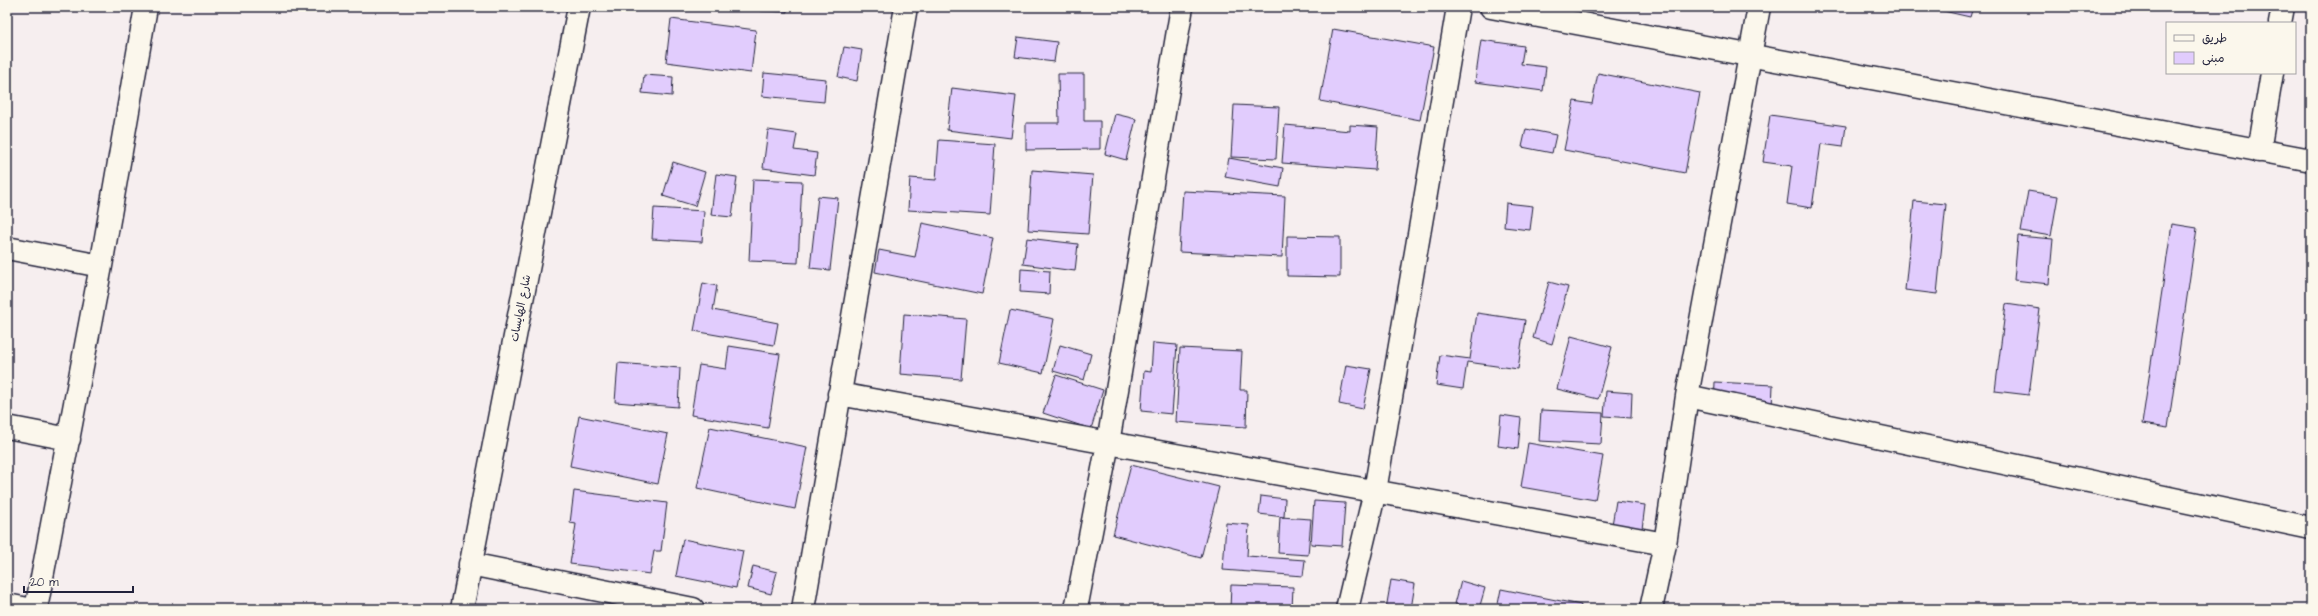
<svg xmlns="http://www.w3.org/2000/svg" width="2318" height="616" font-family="'Architects Daughter','Playpen Sans Arabic',sans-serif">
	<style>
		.building { fill: #e1ccfd; stroke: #22223b }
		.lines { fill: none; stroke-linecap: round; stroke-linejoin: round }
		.street-casing { stroke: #22223b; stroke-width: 25 }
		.secondary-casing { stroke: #22223b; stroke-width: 25 }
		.street { stroke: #fbf7ec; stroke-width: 22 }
		.secondary { stroke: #fbf7ec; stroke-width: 22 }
		.labels { text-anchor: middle; stroke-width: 3; stroke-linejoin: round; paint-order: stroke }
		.street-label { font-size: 11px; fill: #22223b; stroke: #fbf7ec }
	</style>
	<rect width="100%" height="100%" fill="#f6eeef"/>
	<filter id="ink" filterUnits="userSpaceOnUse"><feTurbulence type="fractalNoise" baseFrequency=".025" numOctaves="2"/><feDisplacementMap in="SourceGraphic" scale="8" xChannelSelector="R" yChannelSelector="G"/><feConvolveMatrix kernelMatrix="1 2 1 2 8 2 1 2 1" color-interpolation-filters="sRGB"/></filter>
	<g filter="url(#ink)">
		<path class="building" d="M761 7H787V12L761 11Z
			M1926 7H1973L1970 17Z
			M671 19 756 30 751 73 666 62Z
			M1333 29 1434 47 1420 120 1320 101Z
			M1018 37 1057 42 1054 62 1015 57Z
			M1481 40 1524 46 1521 64 1546 67 1543 91 1475 82Z
			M844 47 862 50 857 81 838 77Z
			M764 73 826 79 824 102 762 96Z
			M1598 73 1700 93 1685 173 1564 150 1574 101 1592 104Z
			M1058 74H1084V121H1100V149L1026 150V123H1059Z
			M644 75 673 77 672 96 642 93Z
			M952 88 1016 96 1011 138 947 130Z
			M1234 105 1279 107 1276 159 1231 157Z
			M1115 114 1136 119 1126 160 1105 154Z
			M1770 115 1846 126 1843 147 1821 144 1812 208 1787 204 1792 166 1763 162Z
			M1285 125 1350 131V125L1378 127 1375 170 1282 163Z
			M1526 129 1556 135 1552 153 1522 147Z
			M768 130 797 134 794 150 817 153 814 175 763 168Z
			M939 140 995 144 990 215 908 210 910 178 936 180Z
			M1229 158 1283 168 1280 187 1225 177Z
			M673 162 705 172 695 206 663 196Z
			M1032 170 1093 175 1088 234 1028 230Z
			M716 174 737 177 732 217 711 215Z
			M753 179 802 181 798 263 749 261Z
			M1183 191 1285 196 1282 257 1179 252Z
			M2028 191 2058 196 2051 236 2021 231Z
			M818 196 838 198 830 270 810 268Z
			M1914 201 1946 204 1937 294 1905 290Z
			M1506 203 1533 206 1530 230 1504 227Z
			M654 208 704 211 702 242 652 239Z
			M922 223 993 238 982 294 875 272 879 250 915 257Z
			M2172 224 2197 228 2168 428 2142 424Z
			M1287 236 1340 237V277L1287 276Z
			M2018 236 2053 239 2049 284 2014 280Z
			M1027 238 1078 244 1075 271 1023 264Z
			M1021 269 1050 271 1049 294 1020 292Z
			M1549 282 1568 287 1552 344 1533 338Z
			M703 283 717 286 713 310 778 323 774 345 694 331Z
			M2006 304 2040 309 2029 395 1995 391Z
			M1010 310 1054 319 1043 373 999 363Z
			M1477 313 1525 320 1518 369 1467 362 1463 389 1436 385 1440 355 1470 359Z
			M904 314 966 319 961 379 900 374Z
			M1571 336 1612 347 1598 399 1557 389Z
			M1153 343 1177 345 1172 414 1141 411 1144 371 1151 372Z
			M1060 345 1091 354 1084 380 1053 371Z
			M729 346 780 354 768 428 691 415 699 365 726 369Z
			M1180 348 1242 351 1240 390H1247L1246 427 1176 422Z
			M618 363 680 368 678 407 615 402Z
			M1346 365 1371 369 1363 409 1339 404Z
			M1056 375 1103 390 1091 429 1043 413Z
			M1715 382 1773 385 1772 408 1714 406Z
			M1606 391 1632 393 1631 418 1604 416Z
			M1541 410 1603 413 1601 444 1539 441Z
			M1501 415 1521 418 1518 449 1498 446Z
			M579 416 668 434 658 484 570 466Z
			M710 427 807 447 795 509 697 488Z
			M1528 443 1603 456 1595 500 1521 487Z
			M1131 465 1219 487 1201 558 1113 535Z
			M574 491 667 503 661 551H654L650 574 570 564 576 524 570 523Z
			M1261 496 1285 499 1284 517 1259 514Z
			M1314 501 1345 503 1342 546 1311 544Z
			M1616 501 1645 505 1642 529 1612 525Z
			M1280 517 1311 519 1308 555 1278 553Z
			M1226 523 1249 525 1247 556 1305 560 1303 576 1223 570Z
			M683 539 743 551 736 588 676 576Z
			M753 566 777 572 771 594 748 588Z
			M1391 580 1415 584 1411 609H1386Z
			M1461 581 1485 588 1479 609 1455 604Z
			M1231 585 1293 587 1292 609H1230Z
			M1501 589 1581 605 1580 609H1497Z"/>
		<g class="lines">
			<defs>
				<path id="street" d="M2280 23 2283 7
					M2259 151 2272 73
					M7 248 101 266
					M839 394 1665 544
					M1687 396 2311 528
					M7 427 69 439
					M470 564 693 609
					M7 605 28 609
					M36 609 101 266 146 7
					M803 609 906 7
					M1076 609 1108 443 1182 7
					M1347 609 1375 491 1458 7
					M1651 609 1665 544 1687 396 1759 7"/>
				<path id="secondary" d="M1491 7 2311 160
					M462 609 579 7"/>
			</defs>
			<use href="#street" class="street-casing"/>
			<use href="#secondary" class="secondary-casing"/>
			<use href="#street" class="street"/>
			<use href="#secondary" class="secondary"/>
		</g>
	</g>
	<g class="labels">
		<g class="street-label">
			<text transform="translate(520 308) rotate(-79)" y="4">شارع الهايسات</text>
		</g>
	</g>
	<rect width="2318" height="616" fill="none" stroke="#fbf7ec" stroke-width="24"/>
	<rect x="12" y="12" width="2294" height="592" fill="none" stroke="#22223b" stroke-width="1.5" filter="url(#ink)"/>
	<rect x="2166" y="22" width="130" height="52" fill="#fbf7ec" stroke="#a4a2a5"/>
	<rect x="2174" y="35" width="20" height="6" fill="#fbf7ec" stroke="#a4a2a5"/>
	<text x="2202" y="42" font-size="12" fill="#22223b">طريق</text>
	<rect x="2174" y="52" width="20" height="12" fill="#e1ccfd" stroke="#a4a2a5"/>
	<text x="2202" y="62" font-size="12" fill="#22223b">مبنى</text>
	<path d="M24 586v6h109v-6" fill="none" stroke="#22223b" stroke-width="2"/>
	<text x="30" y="586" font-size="12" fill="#22223b" stroke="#fbf7ec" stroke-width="3" paint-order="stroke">20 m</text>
</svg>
